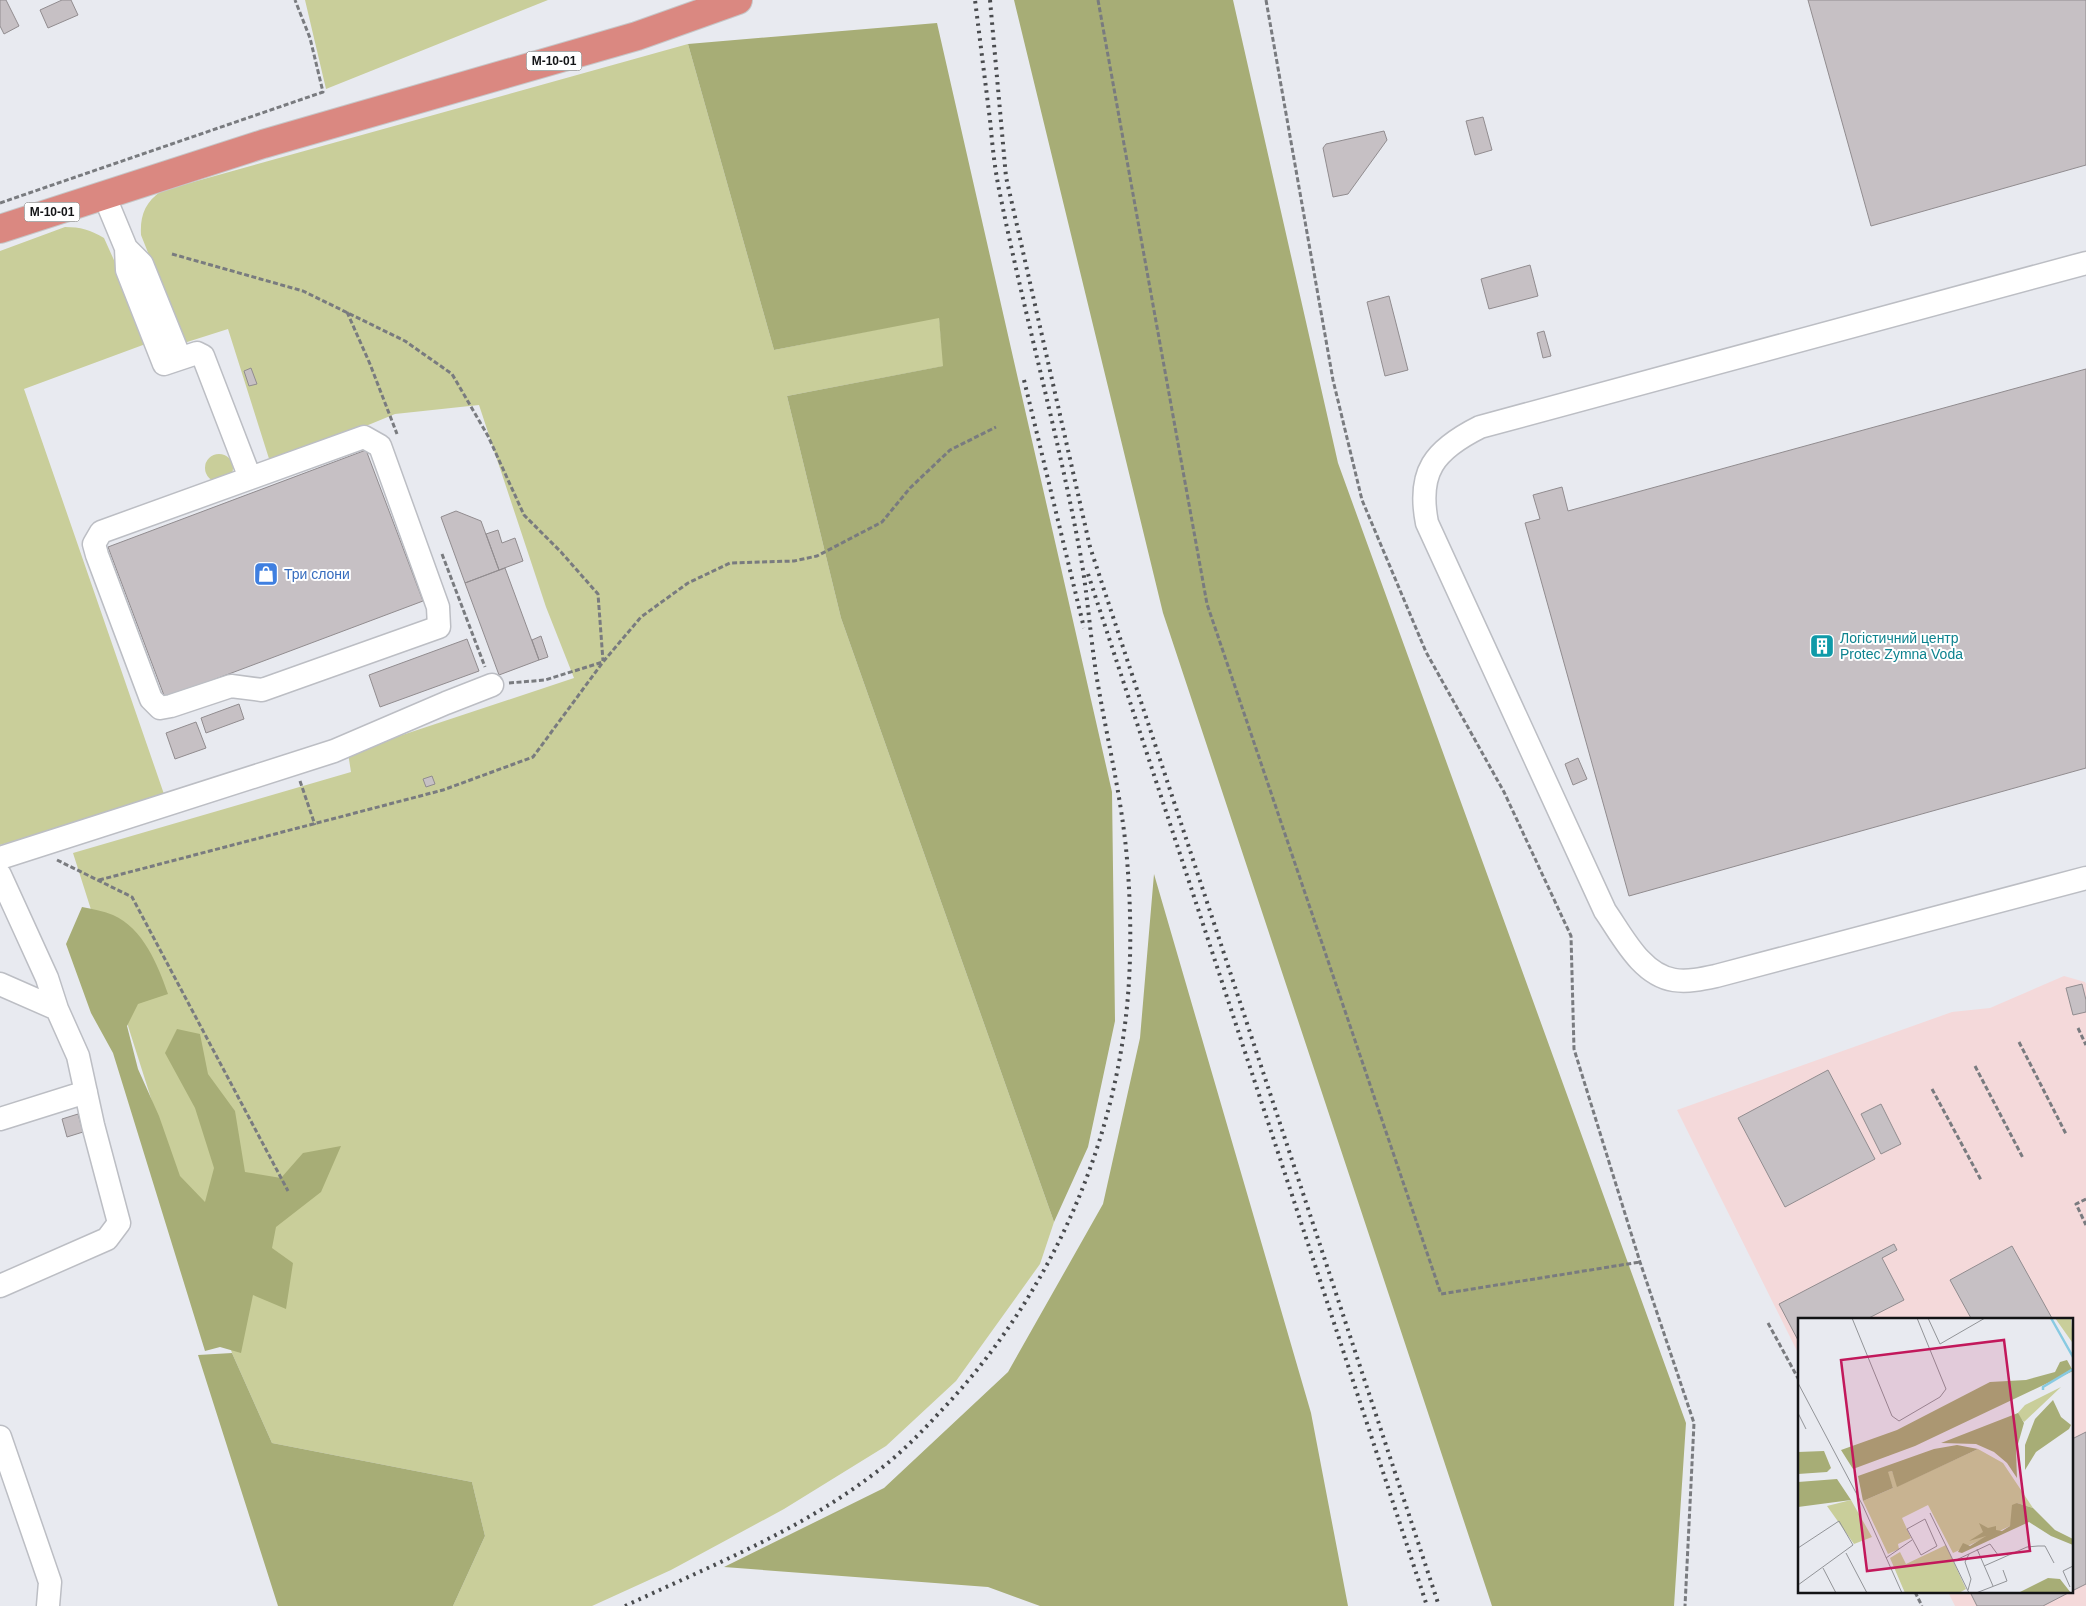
<svg xmlns="http://www.w3.org/2000/svg" width="2086" height="1606" font-family="Arial,sans-serif">
	<style>
		.industrial { fill: #f4d9da }
		.green { fill: #c9ce9a }
		.forest { fill: #a7ad76 }
		.building { fill: #c6c0c4; stroke: #918c8f }
		.lines { fill: none; stroke-linecap: round; stroke-linejoin: round }
		.minor-casing { stroke: #bcbec4; stroke-width: 25 }
		.highway-casing { stroke: #c6c6c7; stroke-width: 30 }
		.path { stroke: #797b7f; stroke-width: 3; stroke-dasharray: 5 2.5; stroke-linecap: butt }
		.minor { stroke: #fff; stroke-width: 22 }
		.highway { stroke: #da8881; stroke-width: 28 }
		.rail { stroke: #494b4e; stroke-width: 4; stroke-dasharray: 2.5 5; stroke-linecap: butt }
		.labels { text-anchor: middle; stroke-width: 4; stroke-linejoin: round; paint-order: stroke }
		.shield { fill: #fff; stroke: #595a5b; stroke-width: 1 }
		.shield-label { font-size: 12px; font-weight: bold; fill: #121315 }
		.shop-label { font-size: 14px; fill: #366cbe; stroke: #fff; text-anchor: start }
		.culture-label { font-size: 14px; fill: #0d838f; stroke: #fff; text-anchor: start }
		.inset-river { fill: none; stroke: #88cae2; stroke-width: 2.5 }
		.inset-road { fill: none; stroke: #929498; stroke-width: 1 }
		.view { fill: #c2185b; fill-opacity: 0.15; stroke: #c2185b; stroke-width: 2.5 }
		.inset-edge { fill: none; stroke: #121315; stroke-width: 2.5 }
	</style>
	<rect width="100%" height="100%" fill="#e8eaf0"/>
	<path class="industrial" d="M2064 976 2085 982 2086 984V1606H1955L1948 1592H2072V1320H1800V1357L1677 1110 1952 1012 1990 1008Z"/>
	<path class="green" d="M305 0H548L326 89Z
		M688 44 774 350 939 317 944 366 787 396 841 618 1054 1222 1040 1264 956 1381 886 1446 784 1509 671 1570 592 1606H453L485 1536 472 1482 272 1443 232 1353 73 853 351 772 348 753 574 678 546 607 479 405 395 414 271 465 228 329 184 343 141 235C140 215 145 203 161 191Z
		M65 227C80 227 91 230 104 238L151 342 24 389 165 797 0 845V251Z
		M205 468a14 14 0 1 1 28 0a14 14 0 1 1-28 0Z"/>
	<path class="forest" d="M1014 0H1233L1338 463 1686 1423 1674 1606H1492L1163 613Z
		M937 23 1112 792 1115 1021 1088 1147 1054 1222 841 618 787 396 943 366 939 318 774 350 688 44Z
		M1154 874 1311 1413 1348 1606H1040L988 1587 724 1567 884 1488 1008 1372 1103 1204 1140 1038Z
		M82 907C92 909 103 911 113 915 143 928 158 965 168 994L138 1004 127 1026 138 1069 159 1116 180 1176 205 1202 214 1168 195 1108 165 1053 177 1029 200 1034 208 1074 235 1111 245 1172 281 1178 303 1153 341 1146 321 1192 276 1227 272 1248 293 1263 286 1309 253 1295 241 1353 220 1347 205 1351 113 1053 91 1013 66 944Z
		M232 1353 272 1443 472 1482 485 1536 453 1606H278L198 1355Z"/>
	<path class="building" d="M0 0H6L19 26 4 34 0 26Z
		M62 0H71L78 15 48 28 40 10Z
		M1808 0H2086V165L1871 226Z
		M1483 117 1492 150 1475 155 1466 121Z
		M1384 131 1387 140 1348 194 1333 197 1323 148 1326 144Z
		M1530 265 1538 296 1489 309 1481 279Z
		M1389 296 1408 370 1385 376 1367 302Z
		M1544 331 1551 356 1543 358 1537 333Z
		M251 368 257 384 249 386 244 371Z
		M2086 369V768L1629 896 1525 523 1540 519 1533 495 1562 487 1568 511Z
		M366 450 423 601 165 698 108 547Z
		M456 511 481 521 499 570 465 583 441 517Z
		M498 530 502 543 515 538 523 561 499 570 486 534Z
		M505 568 539 660 499 675 465 583Z
		M541 636 548 657 539 660 532 640Z
		M467 639 479 671 380 707 369 675Z
		M239 704 244 719 206 733 201 718Z
		M196 722 206 748 175 759 166 733Z
		M1578 758 1587 779 1573 785 1565 764Z
		M432 776 435 784 426 787 423 779Z
		M2082 984 2086 1000V1012L2073 1015 2066 988Z
		M1828 1070 1875 1159 1785 1207 1738 1118Z
		M1881 1104 1901 1144 1881 1154 1861 1114Z
		M78 1114 83 1132 67 1137 62 1119Z
		M1894 1244 1897 1250 1882 1258 1904 1300 1865 1320H1800V1344L1779 1304Z
		M2012 1246 2053 1320H1972L1950 1280Z
		M2086 1432V1584L2072 1591V1439Z
		M1970 1592H2070L2043 1606H1977Z"/>
	<g class="lines">
		<defs>
			<path id="minor" d="M104 195 126 248 142 264 180 358
				M126 248 127 270 164 364 197 353 203 356 250 478
				M2086 263 1480 427C1434 450 1417 472 1427 523L1605 911C1622 935 1641 975 1674 980 1688 982 1702 979 1716 976L2086 878
				M364 437 380 446 438 607 439 627 262 690 231 686 171 706 160 708 151 699 97 555 94 544 101 532Z
				M0 858 334 751 446 703 492 685
				M0 875 47 978 57 1009 78 1056 93 1125 119 1223 107 1239 0 1286
				M0 984 57 1009
				M0 1119 86 1092
				M0 1437 50 1582 48 1606"/>
			<path id="highway" d="M0 229 263 144 637 36 738 0"/>
		</defs>
		<use href="#minor" class="minor-casing"/>
		<use href="#highway" class="highway-casing"/>
		<path class="path" d="M1098 0 1207 604 1441 1294 1640 1262
			M1266 0 1333 380 1362 500 1426 652 1504 792 1571 936 1574 1049 1640 1262 1694 1423 1685 1606
			M0 203 323 92 310 38 295 0
			M172 254 303 291 405 341 452 374 488 436 524 515 561 552 598 594 603 661
			M347 312 370 364 397 434
			M442 554 485 667
			M509 683 545 680 603 662
			M300 781 315 825
			M57 860 132 897 288 1191
			M99 880 443 790 533 757 603 662 641 617 688 583 730 563 794 561 817 556 882 522 910 488 950 450 996 427
			M2078 1028 2086 1045
			M2019 1042 2066 1134
			M1975 1066 2023 1158
			M1932 1089 1981 1180
			M2086 1199 2076 1204 2086 1225
			M1768 1323 1800 1382
			M1915 1592 1922 1606"/>
		<use href="#minor" class="minor"/>
		<use href="#highway" class="highway"/>
		<path class="rail" d="M990 0 1006 177 1090 547 1439 1606
			M1024 380 1084 628
			M1088 574 1427 1606
			M625 1606C708 1567 797 1532 871 1476 896 1458 918 1436 939 1413 1035 1313 1100 1182 1122 1045 1132 984 1132 920 1127 859 1122 800 1108 743 1098 685 1090 639 1088 593 1079 547 1056 425 1022 306 998 184 994 163 992 141 990 120 985 80 980 40 975 0"/>
	</g>
	<defs>
		<symbol id="shop-square" viewBox="-11 -11 22 22"><rect x="-9" y="-9" width="18" height="18" rx="4" fill="#3f7fe0" stroke="#fff"/><path d="M-5-2.5h2.3a2.7 3.5 0 0 1 5.4 0H5L5.5 6h-11ZM-1.5-2.5h3a1.5 2.3 0 0 0-3 0Z" fill="#fff"/></symbol>
		<symbol id="building-square" viewBox="-11 -11 22 22"><rect x="-9" y="-9" width="18" height="18" rx="4" fill="#0f9aa8" stroke="#fff"/><path d="M-4-6H4V6H1V3H-1V6H-4ZM-2.5-4.3h1.7v1.8h-1.7ZM.8-4.3h1.7v1.8H.8ZM-2.5-1h1.7V.8h-1.7ZM.8-1h1.7V.8H.8Z" fill="#fff"/></symbol>
	</defs>
	<g fill-rule="evenodd">
		<use href="#shop-square" x="252" y="560" width="28" height="28"/>
		<use href="#building-square" x="1808" y="632" width="28" height="28"/>
	</g>
	<g class="labels">
		<g class="shield">
			<rect x="526.5" y="51.5" width="55" height="19" rx="4"/>
			<rect x="24.5" y="202.5" width="55" height="19" rx="4"/>
		</g>
		<g class="shield-label">
			<text x="554" y="65">М-10-01</text>
			<text x="52" y="216">М-10-01</text>
		</g>
		<g class="shop-label">
			<text x="284" y="579">Три слони</text>
		</g>
		<g class="culture-label">
			<text x="1840" y="643">Логістичний центр<tspan x="1840" dy="16">Protec Zymna Voda</tspan></text>
		</g>
	</g>
	<g transform="translate(1798 1318)">
		<rect width="275" height="275" fill="#e8eaf0"/>
		<path d="M257 0H273L275 23 274 24ZM263 69 226 104 219 96 227 87ZM180 131 205 145 235 190 219 185 212 208 155 235 130 187 104 200 113 220 100 226 101 231 90 236 65 183 95 170 89 154 94 153 100 168ZM53 182 74 219 56 226 29 188ZM148 227 168 271 161 275H107L92 240 102 234 108 246Z" fill="#c9ce9a"/>
		<path d="M269 42 275 53 117 128 55 151 43 132 99 112 192 64 228 62 257 54 262 44ZM255 82 263 99 273 107 271 111 238 134 227 152V127L237 101ZM220 95 226 105 218 133 219 160 209 145 196 134 178 126 143 125ZM159 127 180 131 99 169 94 153 90 154 95 170 65 183 60 158 136 131ZM26 133 33 150 29 154 0 156V134ZM39 161 53 182 0 189V164ZM219 185 235 190 257 212 275 221V227L253 218 231 204 164 235 160 234 165 225 172 228 188 218 171 223 185 214 181 205 190 210 198 208V212L204 213 212 208 214 187ZM250 260 262 261 273 275H220Z" fill="#a7ad76"/>
		<path class="inset-river" d="M253 0 275 39M245 72V69L275 51"/>
		<path class="inset-road" d="M54 0 94 98 101 103 142 79 148 71 119 0M130 0 142 26 187 0M0 65 65 188 104 275M0 95 8 111M132 195 171 275M127 201 139 228 123 237 109 211ZM0 230 41 203 55 227 0 267M179 231 195 268M48 235 69 275M88 240 114 222M156 243 192 226 200 237M186 248 229 229 240 228H247L256 245M25 250 38 275M272 269 265 253 275 248M170 272 173 261 167 244 171 236M178 275 209 263 205 252"/>
		<path class="view" d="M206 22 232 233 69 253 43 42Z"/>
		<rect width="275" height="275" class="inset-edge"/>
	</g>
</svg>
